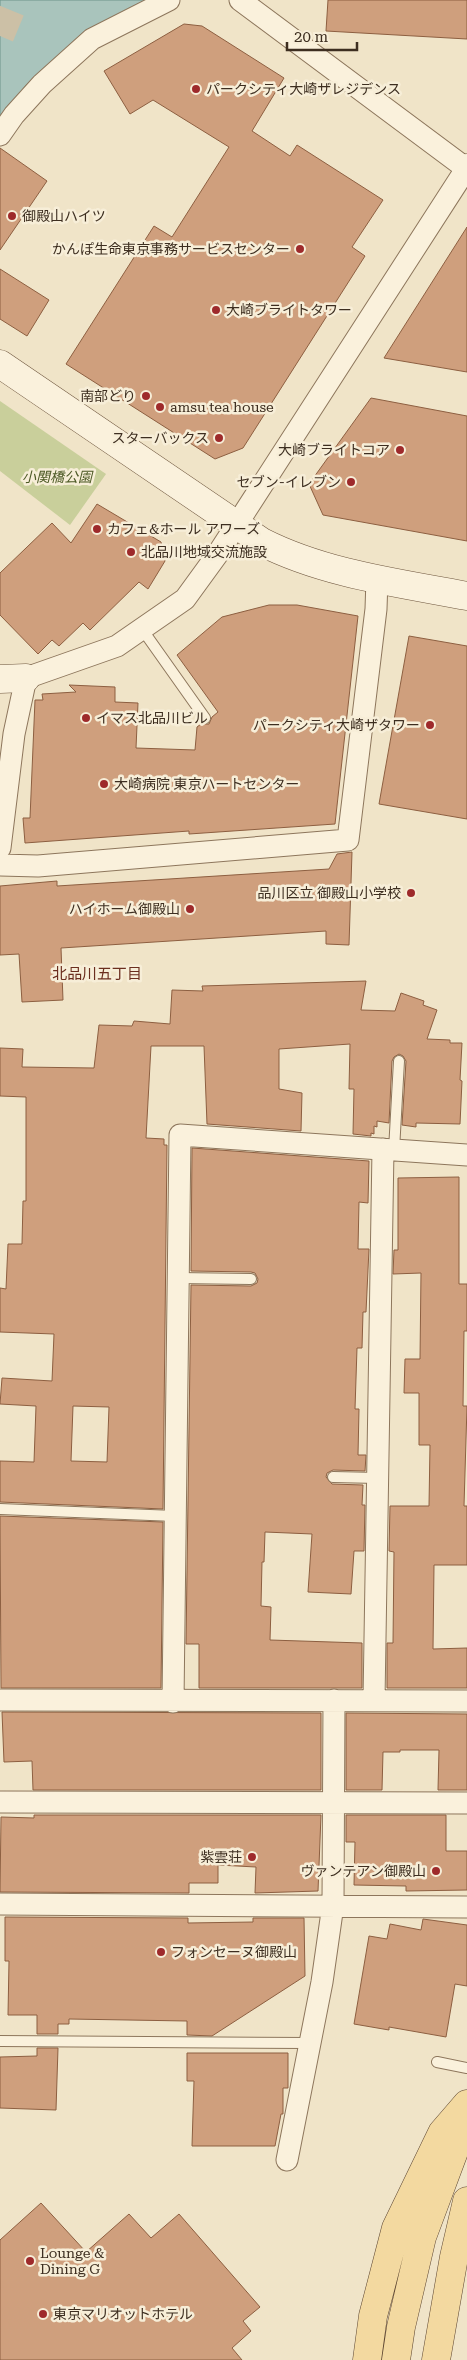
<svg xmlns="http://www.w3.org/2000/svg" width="467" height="2360" font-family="'Roboto Serif','Noto Sans JP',serif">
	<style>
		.green { fill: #c9cf9b }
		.water { fill: #a9c4bc; stroke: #6f938a }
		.building { fill: #cf9f7d; stroke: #8d5f41; fill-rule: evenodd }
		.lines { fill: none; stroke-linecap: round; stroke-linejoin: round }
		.highway-tunnel { stroke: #ccc0a6; stroke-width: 28; stroke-dasharray: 28 14; stroke-linecap: butt }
		.lane-casing { stroke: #8d765c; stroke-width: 12 }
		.street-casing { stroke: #8d765c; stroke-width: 23 }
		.secondary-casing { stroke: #6f573f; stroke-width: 29 }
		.primary-casing { stroke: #5b4430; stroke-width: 29 }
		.lane { stroke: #faf1dc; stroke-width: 10 }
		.street { stroke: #faf1dc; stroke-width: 21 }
		.secondary { stroke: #faf1dc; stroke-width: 28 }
		.primary { stroke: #f3d9a0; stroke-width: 28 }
		.poi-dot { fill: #9e2a2b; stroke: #f7eed8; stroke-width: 2 }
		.labels { text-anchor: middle; stroke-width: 5; stroke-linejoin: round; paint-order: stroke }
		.poi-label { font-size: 14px; fill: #3d2e20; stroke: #f7eed8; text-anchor: start }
		.park-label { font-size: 14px; font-style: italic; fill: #4d5a26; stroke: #f7eed8 }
		.neighbourhood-label { font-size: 15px; fill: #6b2e1e; stroke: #f7eed8 }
	</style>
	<rect width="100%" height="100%" fill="#f0e4c8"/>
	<path class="green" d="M0 401 106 474 70 525 0 471Z"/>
	<path class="water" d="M0 0H151L71 44 26 85 0 121Z"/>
	<path class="building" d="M328 0H467V39L326 31Z
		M184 24 202 26 284 78 252 131 290 156 297 145 383 200 352 247 365 256 243 448 215 459 66 364 154 226 172 237 229 147 153 100 130 114 104 71Z
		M0 148 47 181 0 250Z
		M467 227V372L384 358Z
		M0 269 49 300 27 336 0 319Z
		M371 398 467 416V541L323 515 309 484Z
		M97 504 161 542 165 561 148 589 139 582 90 630 83 623 59 646 52 640 38 654 0 615V573L52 523 71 543Z
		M269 605H297L358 616 335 824 189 834V831L25 843 23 818H30L35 700H43L42 694 76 692 69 685 115 687V702L138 703 136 748 195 750 197 727 201 724H209L212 717 218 712 177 655 222 617Z
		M409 636 467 646V819L379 804Z
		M352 852 349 945 326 944V931L61 948 63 1000 22 1002 19 954 0 955V886L57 881V886L329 869 337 854Z
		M366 981 361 1010 395 1011 401 993 424 1001 423 1005 437 1010 427 1039 450 1040V1043H462L460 1080 462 1081 460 1124 416 1123V1127L402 1125 406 1061 403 1056 399 1054 394 1057 392 1061 389 1123 377 1121V1127L374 1126V1134L371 1133V1136L353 1134 354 1089H349L350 1044 279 1049V1089L302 1093 301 1131 207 1124 204 1046H151L146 1138 164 1139V1145H167L163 1509 0 1502V1461L34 1462 36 1406 0 1404 2 1378 52 1381 54 1334 0 1332V1288L6 1289 8 1244H22L23 1201H26V1097L0 1096V1048L23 1049 22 1067 94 1068 99 1025 132 1026 134 1021 170 1024 172 990 203 991 202 986ZM73 1406 109 1407 107 1462 71 1461Z
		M192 1148 369 1161 368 1203 359 1202 358 1249H369L366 1312H363L362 1348H357L355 1409H359L358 1455H366L365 1471 333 1470 327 1473 326 1477 332 1484 363 1485 362 1505H365L364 1551H354L351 1594 308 1592 312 1534 265 1532 264 1562H262L261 1606 271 1607 270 1640 362 1643V1688H199V1644H186L191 1285 251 1286 257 1283 258 1279 255 1273 251 1272 191 1271Z
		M459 1177V1284H467V1331H464L463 1406H467L464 1506H467V1565H434L433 1649 467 1648V1688H387V1643H393L394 1552 389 1551 390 1506H429L430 1445H419V1393H404L405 1359H420L421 1273 393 1274 394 1250H398V1178Z
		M0 1516 163 1522 161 1688H1Z
		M2 1712 321 1713V1790H33L32 1761 4 1762Z
		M346 1713 467 1714V1790H438L439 1750H400V1752H383L382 1790H346Z
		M34 1815H321L318 1891 255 1893 256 1867 218 1865V1883H189V1893L0 1892 1 1817 34 1818Z
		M346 1815H446V1851H467V1890L406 1891V1886L354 1885 355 1842H346Z
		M5 1917 188 1918V1923L253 1922V1918H304L305 1976 212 2036 187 2035V2021L69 2019V2024H58V2034H37V2015H8L9 1961H5Z
		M423 1919 467 1925V1986L455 1984 446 2037 389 2027V2030L354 2024 369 1936 387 1939 390 1924 421 1930Z
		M37 2048H58L56 2110 0 2108V2057L37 2056Z
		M187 2053H288V2088H283V2114H281L275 2146H192L194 2081H187Z
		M41 2203 86 2252 129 2214 151 2238 179 2214 260 2307 243 2321 251 2331 232 2348 242 2360H0V2240Z"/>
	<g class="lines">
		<path class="highway-tunnel" d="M0 36 15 0"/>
		<defs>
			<path id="lane" d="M142 629 205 718
				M394 1150 399 1061
				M178 1278 251 1279
				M333 1477 378 1478
				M0 1509 175 1516
				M0 2041 309 2043
				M437 2062 467 2068"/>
			<path id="street" d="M240 0 467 169
				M0 135 14 115 42 84 92 39 169 0
				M0 848 14 734 26 678 117 646 185 599 217 555 466 169
				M0 865 38 866 348 840 376 609 377 579
				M0 1700 467 1701
				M374 1700 383 1149
				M173 1702 180 1135 467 1155
				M0 1802 467 1803
				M0 1904 467 1907
				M287 2160 322 1982 333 1905 334 1700"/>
			<path id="secondary" d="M466 169 467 168
				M0 364 262 542C325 574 399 583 467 596
				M0 679 26 678"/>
			<path id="primary" d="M367 2360 373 2316 396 2228 442 2133 467 2104
				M396 2360 401 2327 422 2237 465 2122
				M436 2360 454 2257 467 2201"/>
		</defs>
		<use href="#lane" class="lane-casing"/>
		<use href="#street" class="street-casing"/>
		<use href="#secondary" class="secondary-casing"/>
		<use href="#primary" class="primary-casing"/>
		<use href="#lane" class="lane"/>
		<use href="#street" class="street"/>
		<use href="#secondary" class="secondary"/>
		<use href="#primary" class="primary"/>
	</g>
	<g class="poi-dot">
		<circle cx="196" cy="89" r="5"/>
		<circle cx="12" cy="216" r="5"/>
		<circle cx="300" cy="249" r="5"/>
		<circle cx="216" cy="310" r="5"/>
		<circle cx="146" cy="396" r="5"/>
		<circle cx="160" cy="407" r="5"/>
		<circle cx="219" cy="438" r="5"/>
		<circle cx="400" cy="450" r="5"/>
		<circle cx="351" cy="482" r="5"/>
		<circle cx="97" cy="529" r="5"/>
		<circle cx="131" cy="552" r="5"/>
		<circle cx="86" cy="718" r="5"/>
		<circle cx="430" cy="725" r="5"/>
		<circle cx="104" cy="784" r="5"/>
		<circle cx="411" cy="893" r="5"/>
		<circle cx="190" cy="909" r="5"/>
		<circle cx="252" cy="1857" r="5"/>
		<circle cx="436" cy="1871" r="5"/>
		<circle cx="161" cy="1952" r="5"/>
		<circle cx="30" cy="2261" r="5"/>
		<circle cx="43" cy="2314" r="5"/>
	</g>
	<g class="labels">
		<g class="poi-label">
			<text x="206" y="94">パークシティ大崎ザレジデンス</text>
			<text x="22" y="221">御殿山ハイツ</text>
			<text x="290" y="254" text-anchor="end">かんぽ生命東京事務サービスセンター</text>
			<text x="226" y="315">大崎ブライトタワー</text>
			<text x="136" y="401" text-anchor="end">南部どり</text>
			<text x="170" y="412">amsu tea house</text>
			<text x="209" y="443" text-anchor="end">スターバックス</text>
			<text x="390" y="455" text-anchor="end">大崎ブライトコア</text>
			<text x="341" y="487" text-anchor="end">セブン-イレブン</text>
			<text x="107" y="534">カフェ&amp;ホール アワーズ</text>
			<text x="141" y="557">北品川地域交流施設</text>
			<text x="96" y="723">イマス北品川ビル</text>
			<text x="420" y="730" text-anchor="end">パークシティ大崎ザタワー</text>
			<text x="114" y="789">大崎病院 東京ハートセンター</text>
			<text x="401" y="898" text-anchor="end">品川区立 御殿山小学校</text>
			<text x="180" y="914" text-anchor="end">ハイホーム御殿山</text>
			<text x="242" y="1862" text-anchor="end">紫雲荘</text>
			<text x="426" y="1876" text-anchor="end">ヴァンテアン御殿山</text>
			<text x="171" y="1957">フォンセーヌ御殿山</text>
			<text x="40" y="2258">Lounge &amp;<tspan x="40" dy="16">Dining G</tspan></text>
			<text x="53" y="2319">東京マリオットホテル</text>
		</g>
		<g class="park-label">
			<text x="57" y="482">小関橋公園</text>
		</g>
		<g class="neighbourhood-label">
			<text x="97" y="979">北品川五丁目</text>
		</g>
	</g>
	<path d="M287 42v8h70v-8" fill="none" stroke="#3d2e20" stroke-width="2.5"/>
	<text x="294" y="42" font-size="15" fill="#3d2e20" stroke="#f7eed8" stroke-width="4" paint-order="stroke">20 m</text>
</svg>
